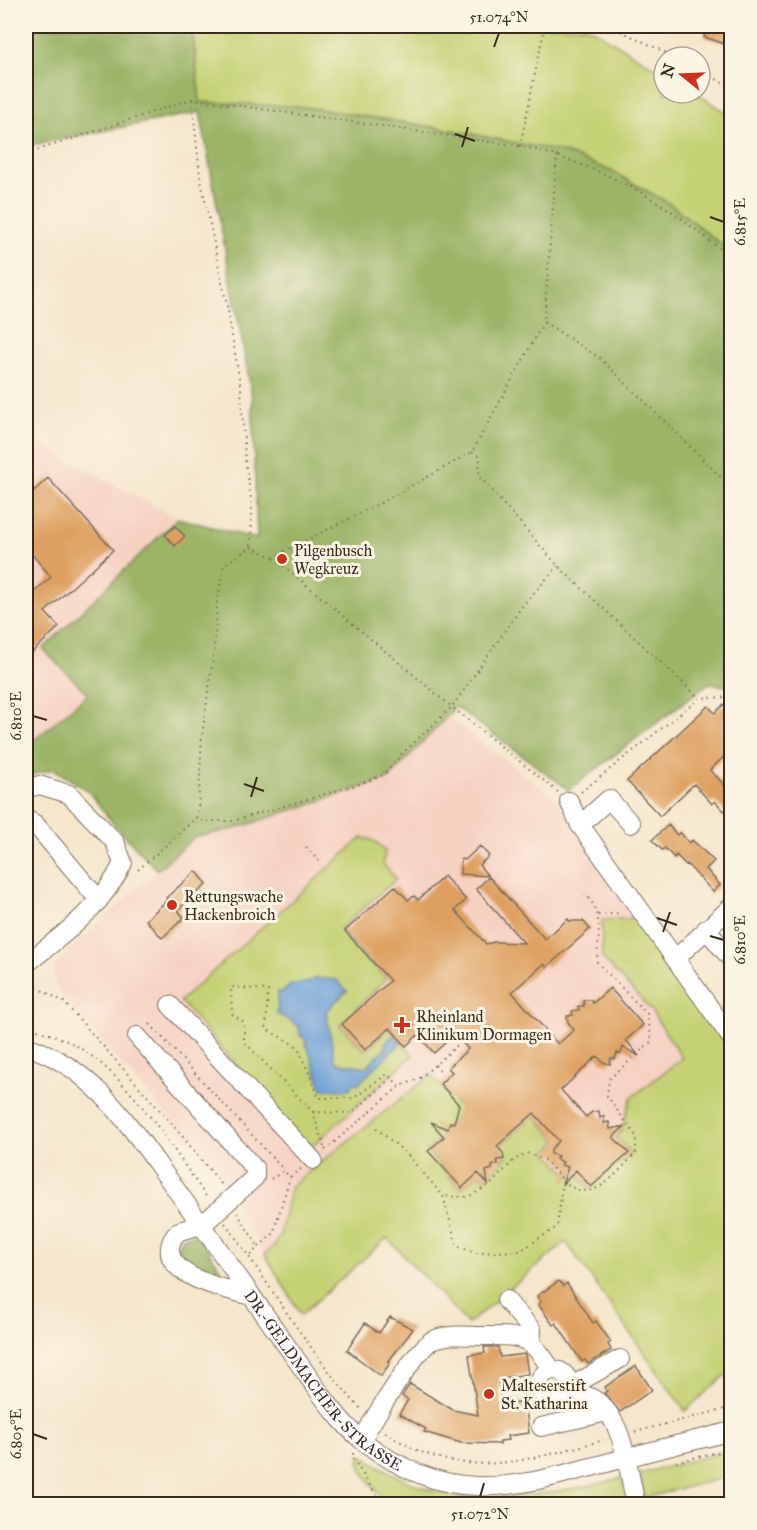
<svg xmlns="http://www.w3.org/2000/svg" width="757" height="1530" font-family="'IM FELL Great Primer',serif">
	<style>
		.built { fill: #f6d2c3 }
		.green { fill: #c4d274; stroke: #807e49; stroke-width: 1.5; fill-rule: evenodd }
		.forest { fill: #9bb466; stroke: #6b6f42; stroke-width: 1.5 }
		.water { fill: #6a9ed6; stroke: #52647a; stroke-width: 1.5 }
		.building { fill: #dea060 }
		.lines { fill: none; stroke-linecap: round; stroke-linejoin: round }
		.minor-casing { stroke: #7c6c5b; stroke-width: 20 }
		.path { stroke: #7c6c5b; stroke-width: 2; stroke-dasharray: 1.5 4.5; stroke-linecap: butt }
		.minor { stroke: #fff; stroke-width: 18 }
		.ticks { fill: none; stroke: #3b2a1e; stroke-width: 2 }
		.poi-dot { fill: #c8321e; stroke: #fcf5e5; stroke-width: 2 }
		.labels { text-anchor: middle; stroke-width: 6; stroke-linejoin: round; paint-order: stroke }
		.poi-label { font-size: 16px; fill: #3b2a1e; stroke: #fcf5e5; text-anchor: start }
		.street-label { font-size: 16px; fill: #3b2a1e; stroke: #fcf5e5 }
		.neatline { fill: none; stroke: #3b2a1e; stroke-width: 2 }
		.ticks-label { font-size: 15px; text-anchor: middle; fill: #3b2a1e }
	</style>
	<rect width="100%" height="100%" fill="#fcf5e5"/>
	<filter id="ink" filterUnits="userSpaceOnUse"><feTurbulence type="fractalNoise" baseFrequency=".0167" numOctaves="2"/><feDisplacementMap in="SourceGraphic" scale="12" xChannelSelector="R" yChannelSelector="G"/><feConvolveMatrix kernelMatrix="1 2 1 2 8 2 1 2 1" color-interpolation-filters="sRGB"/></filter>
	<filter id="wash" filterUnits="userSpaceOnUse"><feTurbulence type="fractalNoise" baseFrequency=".008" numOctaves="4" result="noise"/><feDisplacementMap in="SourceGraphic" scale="24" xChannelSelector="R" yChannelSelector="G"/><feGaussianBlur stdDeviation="1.35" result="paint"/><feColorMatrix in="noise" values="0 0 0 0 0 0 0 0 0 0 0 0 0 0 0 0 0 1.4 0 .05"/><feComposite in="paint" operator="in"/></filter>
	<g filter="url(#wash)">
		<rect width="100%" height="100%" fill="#f5e6cc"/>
		<path class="built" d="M26 436 178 518 44 649 88 694 26 747Z
			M447 716 562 804 731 1048V1091L468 1324 387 1238 301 1315 265 1258 242 1211 217 1170 111 1053 57 990 54 978 55 966 67 951 195 837 231 830 388 779Z"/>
		<path class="green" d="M192 26H587L664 73V93H696L731 115V252L670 204 611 171 562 152 446 129 305 107 200 102Z
			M362 838C373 839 377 842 385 851L383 864 396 879 340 929 386 979 340 1025 365 1051 390 1029 413 1055 309 1149 180 1001ZM307 983 347 991 326 1011 335 1062 366 1067 386 1048 352 1084 300 1035 299 1026 278 992 284 991 292 984Z
			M638 918 731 1050V1370L685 1411 566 1242 468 1324 387 1238 301 1315 265 1254 275 1245 280 1235 291 1186 431 1075 463 1111 440 1133 443 1136 427 1151 461 1189 478 1175 483 1179 507 1157 499 1147 534 1115 557 1141 547 1152 570 1177 575 1172 590 1188 631 1153 616 1137 621 1132 631 1098 682 1058 651 1010 602 958V920Z
			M731 1450V1476L644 1498 640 1474Z
			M363 1456C388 1472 413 1486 442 1493 491 1504 573 1491 621 1478L628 1502 618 1504H386L362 1471 359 1461Z"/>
		<path class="forest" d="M26 26H192L200 102 305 107 446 129 562 152 611 171 670 204 731 252V687L709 683 569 790 456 707 388 779 231 830 195 837 157 870 112 822 88 791 54 769 26 776V747L88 694 43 649 178 518 257 539 252 396 200 112 26 146Z
			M194 1235 200 1239 221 1269 218 1281 181 1263 177 1247 184 1236Z"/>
		<path class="water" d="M315 978 337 980 347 991 326 1011 335 1062 366 1067 386 1048 385 1043 393 1035 401 1043 358 1084 353 1083 351 1088 345 1090 322 1089 304 1037 300 1036 299 1026 277 1014 278 992 284 991 292 984 307 983Z"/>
		<g id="blocks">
			<path class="building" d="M707 26H732V39L727 37 725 44 704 37Z
				M48 478 113 550 45 612 59 627 26 658V580L35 591 51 577 26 547V498Z
				M175 526 185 536 175 546 165 535Z
				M724 704 732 712V749L710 770 732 793V804L724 811 715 801 712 804 694 784 660 816 627 781 708 706 715 713Z
				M668 825 677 835 680 832 689 843 692 840 714 861 706 869 720 885 713 892 687 864 686 865 676 855 674 858 665 848 662 850 652 840Z
				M480 846 489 856 479 865 488 876 460 874 461 859 465 860Z
				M196 871 207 884 178 910 184 918 162 938 146 920 167 900 166 898Z
				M444 876 466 900 455 910 486 944 495 942 524 943 476 889 489 877 545 939 568 919 569 921H583L590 929 547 967 544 964 512 992 558 1044 574 1030 568 1022 567 1016 573 1015 572 1011 579 1010 578 1006H584L583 1000H591L593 1003 610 988 643 1025 626 1040 639 1056 623 1047 621 1054 617 1053 615 1059 611 1058 610 1064 603 1062 597 1056 561 1090 586 1117 592 1112 599 1111 600 1118 604 1116V1123L609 1122 610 1129 625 1126 613 1137 629 1153 591 1187 576 1170 562 1185 568 1167 561 1165 563 1162 556 1159 558 1156 551 1154V1149L559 1141 534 1113 497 1146 503 1153 504 1159 497 1160 498 1164 492 1166V1169L486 1171 488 1184 478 1173 462 1188 428 1151 444 1137 431 1122 448 1129 450 1122 454 1123 459 1105 440 1084 452 1072 448 1068 468 1049 455 1034 434 1053 418 1035 406 1046 390 1028 365 1050 342 1024 390 981 345 931 395 886 408 900 414 896 418 900Z
				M559 1281 563 1286 567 1283 593 1323 596 1321 611 1342 608 1344 611 1350 588 1364 585 1360 582 1362 556 1323 553 1325 538 1304 541 1302 537 1296Z
				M390 1317 413 1329 388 1362 390 1363 381 1376 347 1350 365 1323 379 1333Z
				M484 1347H498L500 1357 525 1354 528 1374 503 1378V1382L499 1383 502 1405 525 1402 529 1433 507 1436 508 1440 500 1441V1444L461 1443 424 1432 426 1429 399 1414 408 1400 402 1396 410 1384 453 1410 478 1415 469 1355 485 1353Z
				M636 1366 652 1390 620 1412 604 1393 607 1391 605 1387Z"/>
		</g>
	</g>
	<g filter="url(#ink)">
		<use href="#blocks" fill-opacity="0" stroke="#7c6c5b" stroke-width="1.5"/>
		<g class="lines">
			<defs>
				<g id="minor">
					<path d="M26 789 39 785 69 794 115 842 123 863C103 906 62 936 26 964"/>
					<path d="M569 801 580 825 732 1039"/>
					<path d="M26 819 35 824 99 900"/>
					<path d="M580 825 609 799 631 824"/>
					<path d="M706 929 732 960"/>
					<path d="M675 959 732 906"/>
					<path d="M170 1005 313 1160"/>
					<path d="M137 1036 255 1169V1177L202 1225 179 1231C176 1234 172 1239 171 1243 160 1277 230 1290 252 1296"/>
					<path id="s1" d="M26 1046C87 1065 123 1116 159 1166 202 1225 244 1285 286 1345 308 1375 335 1419 364 1442 397 1467 434 1485 477 1486 520 1488 562 1474 603 1464 646 1452 689 1442 732 1431"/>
					<path d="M506 1300 532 1330 531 1344"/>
					<circle cx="554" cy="1385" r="15"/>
					<path d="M568 1388C578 1392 590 1396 598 1402 625 1424 628 1472 636 1504"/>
					<path d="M568 1388 620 1359"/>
					<path d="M541 1427 607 1412"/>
					<path d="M362 1440C372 1421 417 1347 433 1340 448 1333 468 1336 483 1336 498 1336 520 1334 532 1345 540 1351 546 1362 552 1370"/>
				</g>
			</defs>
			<use href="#minor" class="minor-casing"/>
			<path class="path" d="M610 26 675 57
				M700 71 732 87
				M192 99 200 176 228 311 241 389 245 460 252 505 251 547
				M520 146 545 26
				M26 154 192 99 520 146C572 158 620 178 665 207 688 222 709 241 732 258
				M544 322 601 359 732 488
				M472 452 480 457 479 476 558 566 699 698
				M251 547 273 557 386 500 472 452 544 322 557 155
				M274 558 452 707 523 605 558 566
				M581 792 700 698 732 697
				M196 818 204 821H233L359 784 384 775 401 755 452 707 558 792
				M306 847 322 865
				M138 870 196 818 198 810 202 736 214 651 217 603 224 565 251 547
				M598 915 622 913
				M26 982 64 1002 173 1125 222 1185
				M150 1024 284 1170
				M26 1027C41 1031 58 1036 73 1044 129 1075 172 1148 208 1199
				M435 1065 440 1071
				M313 1112 352 1113 392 1077
				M376 1128 406 1153 443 1196 457 1246 476 1253 520 1251 557 1227 563 1180 545 1160 527 1153 514 1160 491 1184 468 1197 443 1196
				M324 1147 313 1112 244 1042V1022L232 1014 231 987 268 990 266 1029 298 1047 319 1098H354L387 1074 400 1086
				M325 1150 400 1086 419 1079 461 1042
				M271 1179 284 1171 290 1177 302 1168
				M563 1180C591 1209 616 1173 636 1153V1136L607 1096 609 1079 652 1041 647 1014 597 962C598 938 604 912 585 894
				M237 1213 258 1246
				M225 1223C271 1285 309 1354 362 1410
				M250 1255 273 1234 290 1177
				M385 1432C461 1484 523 1461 604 1440
				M635 1432 732 1407
				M353 1453V1459L382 1504
				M676 1462 732 1449"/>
			<use href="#minor" class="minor"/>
		</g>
	</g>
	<path class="ticks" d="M494 47 499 33M455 134 475 141M462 147 468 127M710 217 724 222M33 716 47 720M244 784 264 791M251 797 257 777M657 918 677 925M663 932 670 912M710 936 724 940M33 1434 47 1439M480 1497 484 1483"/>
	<g class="poi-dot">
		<circle cx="282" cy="559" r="6"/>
		<circle cx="172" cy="905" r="6"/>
		<path d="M399 1016h6v6h6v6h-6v6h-6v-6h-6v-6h6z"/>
		<circle cx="489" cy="1394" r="6"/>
	</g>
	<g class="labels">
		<g class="poi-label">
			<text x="294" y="556">Pilgenbusch<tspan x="294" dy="18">Wegkreuz</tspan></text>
			<text x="184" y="902">Rettungswache<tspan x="184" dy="18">Hackenbroich</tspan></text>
			<text x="416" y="1022">Rheinland<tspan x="416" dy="18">Klinikum Dormagen</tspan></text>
			<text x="501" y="1391">Malteserstift<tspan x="501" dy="18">St. Katharina</tspan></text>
		</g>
		<g class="street-label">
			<text dy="6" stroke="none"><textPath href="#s1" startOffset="454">DR.-GELDMACHER-STRASSE</textPath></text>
		</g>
	</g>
	<rect width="757" height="1530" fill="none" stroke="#fcf5e5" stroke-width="66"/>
	<g transform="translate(682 75) rotate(288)"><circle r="28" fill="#fcf5e5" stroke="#afa495" stroke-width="1.5"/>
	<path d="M0-4.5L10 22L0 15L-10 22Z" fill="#c8321e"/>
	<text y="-9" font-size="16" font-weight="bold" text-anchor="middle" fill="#3b2a1e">N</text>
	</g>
	<rect x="33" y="33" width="691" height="1464" class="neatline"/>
	<g class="ticks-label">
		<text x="499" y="22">51.074°N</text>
		<text transform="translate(740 222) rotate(-90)" y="5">6.815°E</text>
		<text transform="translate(16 716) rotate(-90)" y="5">6.810°E</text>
		<text transform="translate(740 940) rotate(-90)" y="5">6.810°E</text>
		<text transform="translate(16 1434) rotate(-90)" y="5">6.805°E</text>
		<text x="480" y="1519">51.072°N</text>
	</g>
</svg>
